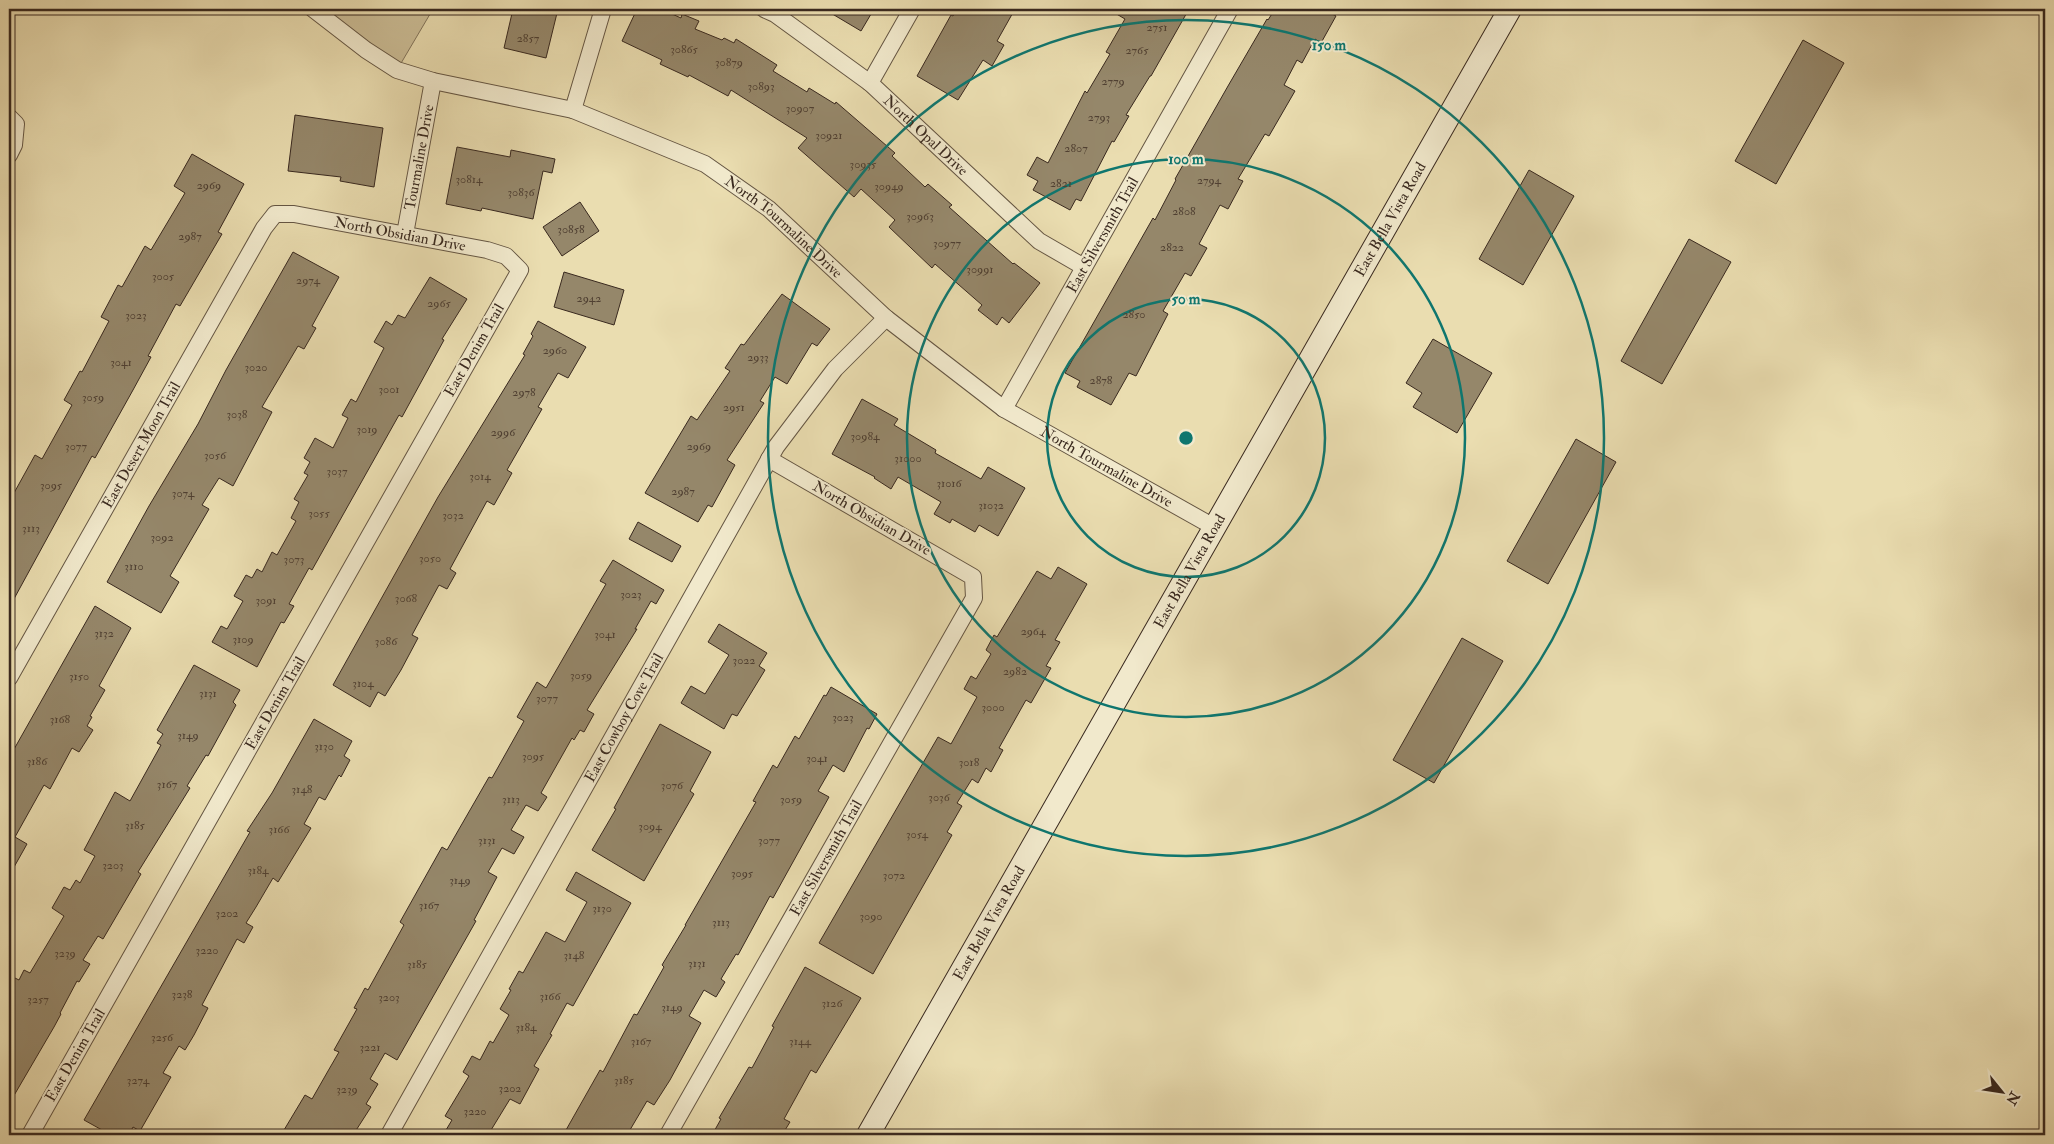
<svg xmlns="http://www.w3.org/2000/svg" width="2054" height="1144" font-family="'IM FELL Double Pica',serif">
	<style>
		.green { fill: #ccbe97; stroke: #82745b }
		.building { fill: #95876a; stroke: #39291f }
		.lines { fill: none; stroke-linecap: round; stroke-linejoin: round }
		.street-casing { stroke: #655643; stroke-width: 18 }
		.secondary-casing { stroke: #39291f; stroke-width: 24 }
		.street { stroke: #f1e9cc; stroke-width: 16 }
		.secondary { stroke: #f1e9cc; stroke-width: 22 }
		.ring { fill: none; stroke: #0f766e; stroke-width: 2.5 }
		.labels { text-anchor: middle; stroke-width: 4; stroke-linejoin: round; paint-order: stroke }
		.number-label { font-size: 12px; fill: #504032 }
		.street-label { font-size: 15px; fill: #39291f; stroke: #f1e9cc }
		.centre { fill: #0f766e; stroke: #f1e9cc; stroke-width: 2.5 }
		.ring-label { font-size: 15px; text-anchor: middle; font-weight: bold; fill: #0f766e; stroke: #f1e9cc; stroke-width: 4; stroke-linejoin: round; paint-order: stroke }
	</style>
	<rect width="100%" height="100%" fill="#eaddb0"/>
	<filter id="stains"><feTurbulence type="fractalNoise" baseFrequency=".004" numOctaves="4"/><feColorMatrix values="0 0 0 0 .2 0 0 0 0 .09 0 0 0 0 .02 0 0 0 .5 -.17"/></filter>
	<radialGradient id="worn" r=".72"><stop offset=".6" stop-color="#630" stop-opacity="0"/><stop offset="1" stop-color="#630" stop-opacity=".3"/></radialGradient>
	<path class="green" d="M313 9H433L397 70Z"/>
	<path class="building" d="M513 9H558L546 58 504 48Z
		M637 9H661L681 18 682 14 699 21 695 29 722 40 724 38 734 43 736 39 777 65 773 71 807 92 809 88 835 104 836 102 895 153 892 156 925 187 928 184 952 205 949 207 977 232 1013 264 1014 263 1040 283 1009 323 1002 317 997 325 978 310 982 305 935 264 932 268 889 227 895 220 861 189 854 197 798 148 807 138 731 90 728 96 689 75 688 77 660 64 662 60 622 41Z
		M824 9H874L861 31Z
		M957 9H1015L997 41 1004 45 992 66 983 60 958 100 917 76 951 15 953 16Z
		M1108 9H1189L1151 76H1150L1126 115 1129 116 1114 142 1112 141 1081 201 1076 199 1070 210 1033 190 1038 181 1027 175 1037 157 1048 163 1085 91 1087 93 1110 54 1106 52 1125 19Z
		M1275 9H1323L1336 16 1321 43 1315 39 1302 63 1297 60 1284 85 1295 91 1269 136 1265 134 1238 179 1243 181 1228 209 1220 205 1199 244 1207 248 1191 276 1185 273 1163 311 1168 314 1136 376 1129 373 1111 405 1077 387 1080 381 1065 373 1153 218 1155 220 1176 180 1175 179 1228 86 1267 19 1268 20Z
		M1803 40 1844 63 1776 184 1735 161Z
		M295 115 383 128 374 187 340 181 341 177 288 171Z
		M457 147 510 157 511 150 555 159 552 173 543 171 533 219 482 208 481 211 446 204Z
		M192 154 244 184 218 232 222 234 180 306 176 304 148 356 151 357 133 390 95 458 92 456 9 608V502L35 455 42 459 72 405 64 400 80 371 82 372 109 321 101 317 118 285 122 287 145 246 151 250 185 193 174 186Z
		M1529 170 1574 196 1523 285 1479 259Z
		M580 202 599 231 562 256 543 227Z
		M1689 239 1731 262 1662 384 1621 361Z
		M293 252 339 277 312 326 316 328 304 349 298 346 262 407 272 412 233 486 219 478 202 505 209 509 170 576 179 582 161 613 107 582 149 506 198 424 226 370Z
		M564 272 624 290 614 325 554 307Z
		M430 277 467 299 442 339 444 340 402 417 399 415 312 570 309 568 289 604 294 606 284 623 281 622 257 667 212 642 221 626 227 629 243 601 234 596 246 575 252 578 257 569 262 572 272 552 277 555 296 521 291 518 299 502 294 499 308 475 304 473 310 462 304 458 315 438 333 448 348 418 342 415 351 399 356 402 384 348 374 342 386 321 392 325 398 315 405 318Z
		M782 294 830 329 817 346 812 343 787 384 775 377 760 401 764 403 727 460 735 465 712 507 708 505 698 522 645 493 691 416 697 420 730 371 725 368 741 344 744 345Z
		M538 321 586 347 568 378 558 373 538 407 542 409 507 470 512 473 494 505 487 501 450 569 456 573 447 589 439 585 412 635 418 638 401 670 385 696 378 692 370 707 333 685 438 497 525 355 523 354 533 336 531 334Z
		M1433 339 1492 373 1457 433 1413 407 1422 393 1406 383Z
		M862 399 898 419 894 425 936 450 935 453 981 479 988 467 1025 488 998 536 979 525 975 532 952 519 950 523 934 514 941 502 898 477 891 489 874 478 875 477 832 454Z
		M1576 439 1616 462 1548 584 1507 561Z
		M638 522 681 546 672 562 629 539Z
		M613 560 664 590 656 604 651 601 635 629H637L587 710 594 714 584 732 580 730 574 740 572 738 541 793 547 797 538 811 526 805 511 830 524 837 514 854 502 848 488 872 497 877 474 920 476 921 397 1060 385 1053 370 1079 378 1084 366 1104 371 1107 353 1135H292L284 1130 305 1095 312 1099 328 1071 339 1052 334 1050 357 1009 354 1008 365 988 368 990 404 925 400 922 442 847 447 850 489 777 492 778 524 721 517 717 537 682 546 688 606 584 600 581Z
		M1058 567 1087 584 1055 640 1060 642 1046 666 1051 668 1031 703 1026 700 999 748 1003 750 991 772 986 768 978 783 972 779 957 803 962 806 947 832 952 835 873 974 819 943 938 737 951 744 977 697 964 689 971 676 976 679 991 654 986 650 994 635 997 637 1037 571 1051 579Z
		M95 606 131 628 99 686 105 690 90 716 92 717 87 726 93 730 79 752 72 748 50 789 44 785 15 837 27 844 9 876V749L13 751Z
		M719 624 767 653 759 666 765 670 737 716 732 714 724 729 681 703 691 686 705 694 729 655 708 642Z
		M1462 638 1503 661 1434 783 1393 760Z
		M194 665 240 690 233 702 236 705 208 756 206 755 187 786 190 788 138 872 141 874 103 939 98 936 83 960 90 964 79 982 77 981 60 1013 61 1014 54 1027 9 1104V975L19 980 24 970 30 973 64 916 52 908 64 887 70 890 76 880 80 883 95 856 84 850 115 792 130 801 161 745 157 743 163 734 157 730Z
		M831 687 877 714 869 729 867 728 844 772 833 765 818 791 829 797 773 898 770 896 738 955 736 954 721 979 725 982 716 997 704 990 689 1016 701 1023 670 1080 654 1105 647 1101 627 1135H575L566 1130 600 1070 603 1072 634 1014 637 1015 664 967 662 965 686 925H685L756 802 753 801 773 765 777 768 795 736 799 739 824 695 826 696Z
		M314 719 352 741 344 756 350 760 341 777 339 775 325 800 319 797 304 824 311 828 278 882 273 878 256 907 246 923 253 927 244 943 237 939 202 1005 208 1008 194 1035 185 1050 179 1046 163 1073 171 1077 140 1131 133 1127 129 1135H111L84 1120 250 832 247 831 272 793Z
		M660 724 711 752 690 791 694 794 644 881 592 850 616 809 614 808Z
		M576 872 631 903 573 1006 567 1003 550 1034 552 1035 534 1066 539 1069 520 1104 510 1099 488 1135H443L452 1120 445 1116 469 1076 463 1072 472 1056 480 1060 490 1041 493 1043 509 1015 500 1009 511 990 509 989 519 971 523 973 546 932 565 942 587 902 566 890Z
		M805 967 861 998 816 1073 811 1070 784 1119 790 1122 782 1135H712L721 1119 719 1118 749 1067 752 1068 774 1027 772 1026Z"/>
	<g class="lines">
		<defs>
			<g id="street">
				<path id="s1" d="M313 9 366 50 397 70 433 81 573 110 705 164 769 209 886 318 1004 409 1214 527"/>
				<path id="s2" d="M764 9 775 14 870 83 1039 241 1084 267"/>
				<path d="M870 83 912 9"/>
				<path d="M573 110 603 9"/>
				<path d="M9 117 16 124 14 145 9 155"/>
				<path id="s3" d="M405 234 433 81"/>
				<path id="s4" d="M1004 409 1230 9"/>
				<path id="s5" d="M9 678 264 228 275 214H294L487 250 506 256 520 270 30 1135"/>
				<path id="s6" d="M389 1135 776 447 835 369 886 318"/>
				<path id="s7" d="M668 1135 974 598 973 577 769 459"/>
			</g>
			<g id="secondary">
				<path id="s8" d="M868 1135 1510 9"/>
			</g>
		</defs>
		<use href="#street" class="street-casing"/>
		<use href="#secondary" class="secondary-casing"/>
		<use href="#street" class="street"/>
		<use href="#secondary" class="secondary"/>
	</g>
	<g class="ring">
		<circle cx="1186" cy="438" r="139"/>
		<circle cx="1186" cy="438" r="279"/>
		<circle cx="1186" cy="438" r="418"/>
	</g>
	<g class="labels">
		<g class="number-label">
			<text x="1157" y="31">2751</text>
			<text x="528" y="42">2857</text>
			<text x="684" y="53">30865</text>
			<text x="1137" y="54">2765</text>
			<text x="729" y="66">30879</text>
			<text x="1113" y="85">2779</text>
			<text x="761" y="90">30893</text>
			<text x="800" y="112">30907</text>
			<text x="1099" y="121">2793</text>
			<text x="829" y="139">30921</text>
			<text x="1076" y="152">2807</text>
			<text x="863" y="168">30935</text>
			<text x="469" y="183">30814</text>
			<text x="1209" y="184">2794</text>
			<text x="1061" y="187">2821</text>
			<text x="209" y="189">2969</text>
			<text x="889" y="190">30949</text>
			<text x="521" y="196">30836</text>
			<text x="1184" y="215">2808</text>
			<text x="920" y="220">30963</text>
			<text x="571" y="233">30858</text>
			<text x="190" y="240">2987</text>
			<text x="947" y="247">30977</text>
			<text x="1172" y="251">2822</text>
			<text x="980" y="273">30991</text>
			<text x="163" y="280">3005</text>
			<text x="308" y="284">2974</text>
			<text x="589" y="302">2942</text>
			<text x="439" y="307">2965</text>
			<text x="1134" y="318">2850</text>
			<text x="136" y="319">3023</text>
			<text x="555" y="354">2960</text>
			<text x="758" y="361">2933</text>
			<text x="121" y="366">3041</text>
			<text x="256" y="371">3020</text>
			<text x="1101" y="384">2878</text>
			<text x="389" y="393">3001</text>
			<text x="524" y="396">2978</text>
			<text x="93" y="401">3059</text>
			<text x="734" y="411">2951</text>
			<text x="237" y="418">3038</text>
			<text x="367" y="433">3019</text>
			<text x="503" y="436">2996</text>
			<text x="865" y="440">30984</text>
			<text x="76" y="450">3077</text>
			<text x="699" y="450">2969</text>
			<text x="215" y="459">3056</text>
			<text x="908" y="462">31000</text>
			<text x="337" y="475">3037</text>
			<text x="480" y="480">3014</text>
			<text x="949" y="487">31016</text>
			<text x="51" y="489">3095</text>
			<text x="683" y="495">2987</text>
			<text x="183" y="497">3074</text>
			<text x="991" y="509">31032</text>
			<text x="319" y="517">3055</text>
			<text x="453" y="519">3032</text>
			<text x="31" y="532">3113</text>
			<text x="162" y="541">3092</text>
			<text x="430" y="562">3050</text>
			<text x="294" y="563">3073</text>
			<text x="134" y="570">3110</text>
			<text x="631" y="598">3023</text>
			<text x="406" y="602">3068</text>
			<text x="266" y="604">3091</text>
			<text x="1033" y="635">2964</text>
			<text x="104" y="637">3132</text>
			<text x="605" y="638">3041</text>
			<text x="243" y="643">3109</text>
			<text x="386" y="645">3086</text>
			<text x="744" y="664">3022</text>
			<text x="1015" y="675">2982</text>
			<text x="581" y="679">3059</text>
			<text x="79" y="680">3150</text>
			<text x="363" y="687">3104</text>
			<text x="208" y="697">3131</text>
			<text x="547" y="702">3077</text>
			<text x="993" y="711">3000</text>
			<text x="843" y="721">3023</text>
			<text x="60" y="723">3168</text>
			<text x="188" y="739">3149</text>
			<text x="324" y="750">3130</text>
			<text x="533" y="760">3095</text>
			<text x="817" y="762">3041</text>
			<text x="37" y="765">3186</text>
			<text x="969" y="766">3018</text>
			<text x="167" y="788">3167</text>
			<text x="672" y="789">3076</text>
			<text x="302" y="793">3148</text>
			<text x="939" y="801">3036</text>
			<text x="511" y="803">3113</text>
			<text x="791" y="803">3059</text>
			<text x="135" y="829">3185</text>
			<text x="650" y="830">3094</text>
			<text x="279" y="833">3166</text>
			<text x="917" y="838">3054</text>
			<text x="487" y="844">3131</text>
			<text x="769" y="844">3077</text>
			<text x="113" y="869">3203</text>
			<text x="258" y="874">3184</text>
			<text x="742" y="877">3095</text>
			<text x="894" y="879">3072</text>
			<text x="460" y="884">3149</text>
			<text x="429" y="909">3167</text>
			<text x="602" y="912">3130</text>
			<text x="227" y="917">3202</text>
			<text x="871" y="920">3090</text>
			<text x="721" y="926">3113</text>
			<text x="207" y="954">3220</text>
			<text x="65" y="957">3239</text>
			<text x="574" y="959">3148</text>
			<text x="697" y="967">3131</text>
			<text x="417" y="968">3185</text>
			<text x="182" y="998">3238</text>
			<text x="550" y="1000">3166</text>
			<text x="389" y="1001">3203</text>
			<text x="38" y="1003">3257</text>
			<text x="832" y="1007">3126</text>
			<text x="672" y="1011">3149</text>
			<text x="526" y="1031">3184</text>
			<text x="162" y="1041">3256</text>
			<text x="641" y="1045">3167</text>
			<text x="800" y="1045">3144</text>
			<text x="370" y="1051">3221</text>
			<text x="138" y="1084">3274</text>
			<text x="624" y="1084">3185</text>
			<text x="510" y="1092">3202</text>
			<text x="347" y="1093">3239</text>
			<text x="475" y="1115">3220</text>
		</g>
		<g class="street-label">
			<text dy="5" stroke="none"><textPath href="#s2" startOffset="206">North Opal Drive</textPath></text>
			<text dy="5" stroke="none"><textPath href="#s3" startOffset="78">Tourmaline Drive</textPath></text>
			<text dy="5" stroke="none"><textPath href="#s8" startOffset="1054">East Bella Vista Road</textPath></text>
			<text dy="5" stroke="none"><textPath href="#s1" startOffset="528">North Tourmaline Drive</textPath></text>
			<text dy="5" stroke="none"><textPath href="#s5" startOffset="662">North Obsidian Drive</textPath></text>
			<text dy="5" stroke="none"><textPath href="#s4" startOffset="200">East Silversmith Trail</textPath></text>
			<text transform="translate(474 350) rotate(-60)" y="5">East Denim Trail</text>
			<text dy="5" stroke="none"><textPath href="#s5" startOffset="268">East Desert Moon Trail</textPath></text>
			<text dy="5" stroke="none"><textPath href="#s1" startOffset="932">North Tourmaline Drive</textPath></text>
			<text transform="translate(872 518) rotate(30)" y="5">North Obsidian Drive</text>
			<text dy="5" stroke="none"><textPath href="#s8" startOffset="649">East Bella Vista Road</textPath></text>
			<text transform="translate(275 703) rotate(-60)" y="5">East Denim Trail</text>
			<text dy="5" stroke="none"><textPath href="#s6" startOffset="479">East Cowboy Cove Trail</textPath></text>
			<text dy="5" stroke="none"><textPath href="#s7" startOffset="319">East Silversmith Trail</textPath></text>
			<text dy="5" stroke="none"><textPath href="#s8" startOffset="244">East Bella Vista Road</textPath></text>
			<text transform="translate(75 1055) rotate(-60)" y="5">East Denim Trail</text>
		</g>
	</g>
	<circle cx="1186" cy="438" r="8" class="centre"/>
	<g class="ring-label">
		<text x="1329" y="50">150 m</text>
		<text x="1186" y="164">100 m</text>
		<text x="1186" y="304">50 m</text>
	</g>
	<rect width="2054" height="1144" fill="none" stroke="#eaddb0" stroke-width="30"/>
	<rect x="10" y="10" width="2034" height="1124" fill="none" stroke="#39291f" stroke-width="2.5"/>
	<rect x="15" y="15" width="2024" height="1114" fill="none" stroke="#39291f"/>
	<g transform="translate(2002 1092) rotate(120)" stroke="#f1e9cc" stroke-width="4" paint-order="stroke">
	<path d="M0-4L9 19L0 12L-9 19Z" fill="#39291f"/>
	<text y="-8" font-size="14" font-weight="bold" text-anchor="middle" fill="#39291f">N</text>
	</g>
	<rect width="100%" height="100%" filter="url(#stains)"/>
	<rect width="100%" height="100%" fill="url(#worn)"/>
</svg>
